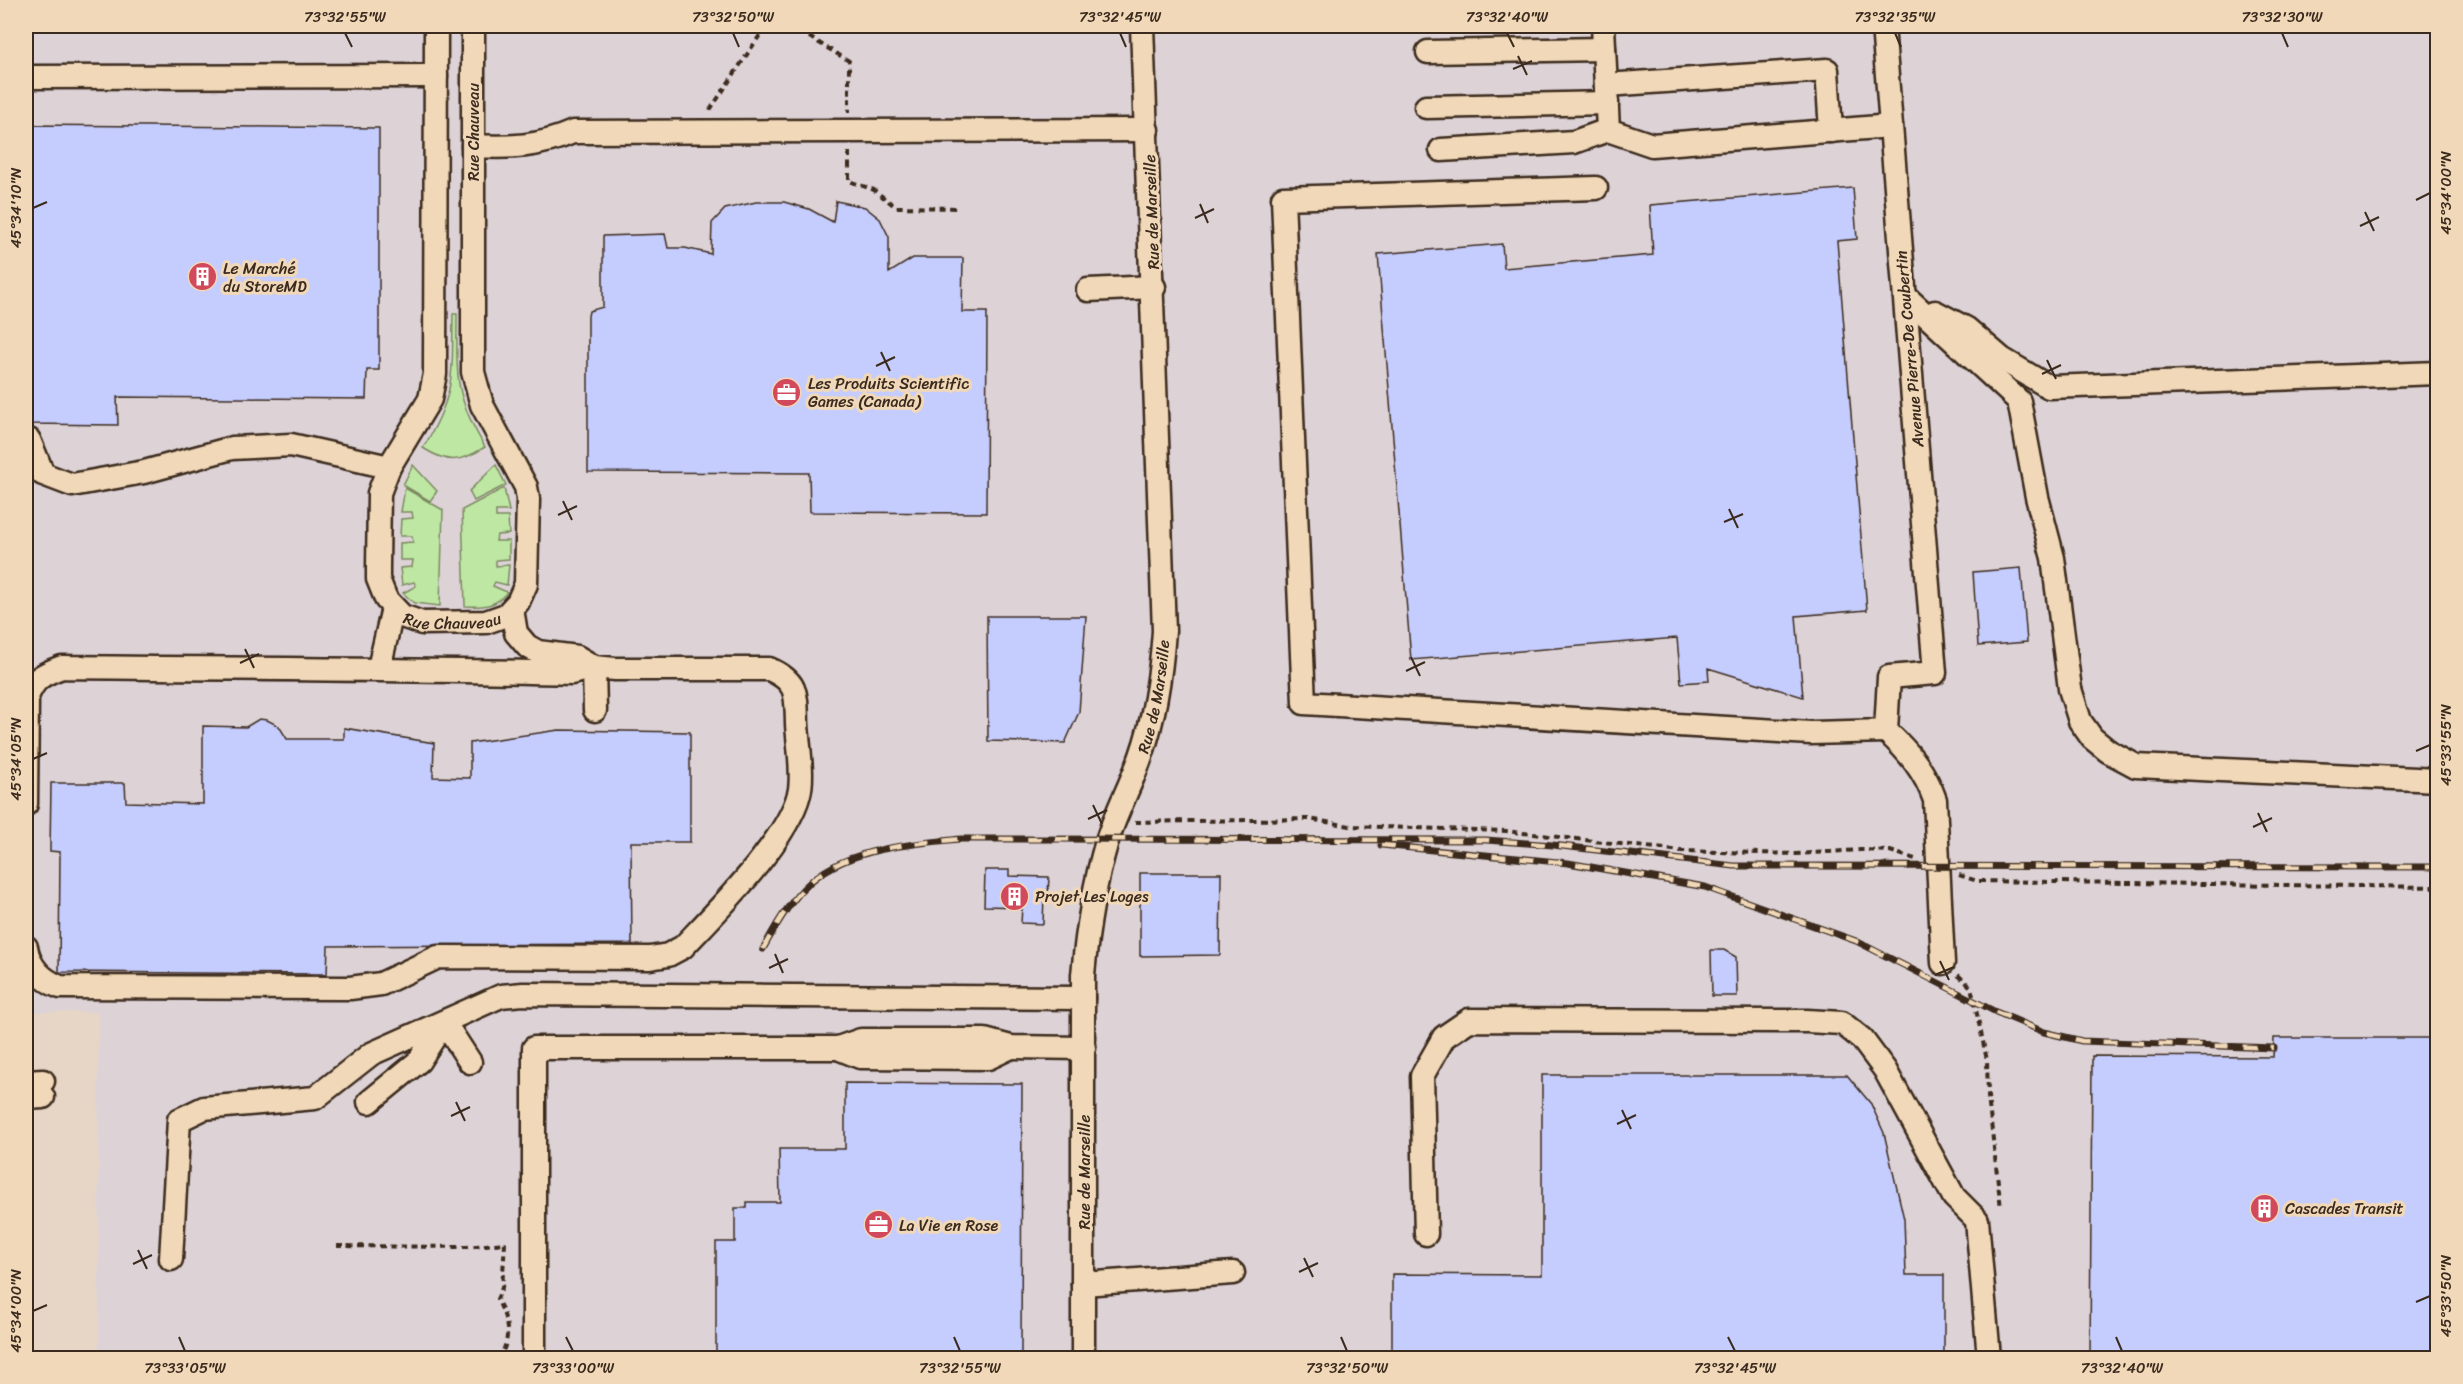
<svg xmlns="http://www.w3.org/2000/svg" width="2463" height="1384" font-family="Sriracha,sans-serif">
	<style>
		.built { fill: #ddd3d7 }
		.green { fill: #bde7a3; stroke: #7c8860; stroke-width: 1.5 }
		.building { fill: #c5ccfe; stroke: #3b2a1e; stroke-width: 1.5 }
		.lines { fill: none; stroke-linecap: round; stroke-linejoin: round }
		.minor-casing { stroke: #3b2a1e; stroke-width: 27 }
		.path { stroke: #3b2a1e; stroke-width: 4; stroke-dasharray: 6 4.5; stroke-linecap: butt }
		.minor { stroke: #f0d8b8; stroke-width: 22 }
		.rail-casing { stroke: #3b2a1e; stroke-width: 7 }
		.rail { stroke: #f0d8b8; stroke-width: 4.5; stroke-dasharray: 14; stroke-linecap: butt }
		.ticks { fill: none; stroke: #3b2a1e; stroke-width: 2 }
		.labels { text-anchor: middle; stroke-width: 6; stroke-linejoin: round; paint-order: stroke }
		.street-label { font-size: 16px; fill: #3b2a1e; stroke: #f0d8b8 }
		.poi-label { font-size: 16px; fill: #3b2a1e; stroke: #f0d8b8; text-anchor: start }
		.neatline { fill: none; stroke: #3b2a1e; stroke-width: 2 }
		.ticks-label { font-size: 15px; text-anchor: middle; fill: #3b2a1e }
	</style>
	<rect width="100%" height="100%" fill="#e7d6c6"/>
	<filter id="ink" filterUnits="userSpaceOnUse"><feTurbulence type="fractalNoise" baseFrequency=".0167" numOctaves="2"/><feDisplacementMap in="SourceGraphic" scale="12" xChannelSelector="R" yChannelSelector="G"/><feConvolveMatrix kernelMatrix="1 2 1 2 8 2 1 2 1" color-interpolation-filters="sRGB"/></filter>
	<g filter="url(#ink)">
		<path class="built" d="M26 26H2437V1358H99L98 1012H26Z"/>
		<path class="green" d="M453 314H457C457 374 453 394 485 447 460 463 448 464 423 448 456 394 452 375 453 314Z
			M413 465 437 491 430 501 403 485Z
			M496 465 506 485 474 501 469 491Z
			M405 488 443 510 440 606 414 603 403 593 416 586 414 582 402 585 400 568 412 567 413 560H400V543L413 542 412 536H400L401 519 413 518 412 512H401Z
			M504 488 509 511H496V517H508L509 534 497 535 496 541H509V559L496 560V566L509 565 507 585 495 582 493 586 507 592C496 607 482 607 465 606L462 510Z"/>
		<path class="building" d="M28 125 379 128V370H367L366 399 117 397 118 425 26 424Z
			M1853 188 1857 239 1837 241 1867 610 1796 616 1803 697 1708 668 1709 681 1681 683 1677 638 1411 660 1378 254 1502 244 1504 268 1653 255 1650 205Z
			M836 201 865 207 880 219 889 237V273L913 258H963L962 312H987L986 513 810 512 809 473 588 472V316L589 311 603 307V236L665 234 668 248H685L711 254 712 223 725 209 756 202H784L809 209 833 222Z
			M2021 568 2027 642 1978 646 1973 572Z
			M987 616H1086L1079 712 1065 743 988 741Z
			M259 719 267 720 279 726 287 739H344V728L434 743 433 777 470 778V743L559 730 690 732V842H631L632 944 328 946 327 974 59 972 60 852 50 851 51 783H125L126 802 203 804V726L246 727Z
			M985 870H1009V876L1049 877 1048 895H1044L1043 924 1021 923 1022 907 984 906Z
			M1140 873H1221L1220 955 1140 956Z
			M1711 950H1724L1736 957 1737 996H1712Z
			M2274 1038H2438V1359H2090L2092 1056 2273 1057Z
			M1542 1075H1847L1871 1104 1884 1133 1904 1219 1906 1275H1944V1359H1392V1274L1542 1275Z
			M845 1083 1022 1084 1021 1359H716V1242H735V1208H747V1202H780L779 1149H845Z"/>
		<g class="lines">
			<defs>
				<g id="minor">
					<path id="s1" d="M436 26 435 374 430 399 389 467 379 493 378 568V579L386 599 402 616 422 623 486 622 506 615 518 602 526 584 528 499 526 487 482 405 473 372V26"/>
					<path d="M1603 26 1608 130 1652 145 1891 126"/>
					<path d="M1428 52 1604 49"/>
					<path d="M28 77 436 76"/>
					<path d="M1606 85 1827 70 1831 131"/>
					<path d="M1426 107 1607 103"/>
					<path d="M473 146C510 148 539 147 573 132L1147 130"/>
					<path d="M1441 150 1574 142 1608 130"/>
					<path d="M1596 188 1283 198 1304 703 1811 733 1886 731 1889 677 1935 673 1883 26"/>
					<path d="M1088 290 1154 287"/>
					<path d="M1905 296 2019 401 2037 497 2053 558 2070 689 2080 721 2092 738 2108 751 2136 766 2438 780"/>
					<path d="M1935 312 1967 329 2002 359 2049 387 2438 373"/>
					<path d="M29 440 43 474 72 485 144 472 232 448 291 445 389 467"/>
					<path d="M594 667 595 710"/>
					<path d="M379 668 393 608"/>
					<path d="M1886 731C1908 751 1925 771 1935 800L1943 963"/>
					<path d="M26 804 27 697C34 678 43 674 62 667 232 669 402 669 572 673L594 667"/>
					<path d="M26 947C29 967 42 980 60 987L350 988 381 984 438 957 650 958 668 955 683 947C717 911 787 841 799 794 804 776 798 743 797 724 796 695 799 682 769 669H615L594 667 577 657 538 652 527 646 516 633 512 609"/>
					<path d="M838 1048 860 1057 988 1058 1011 1047"/>
					<path d="M26 1082 43 1081"/>
					<path d="M26 1098 43 1097"/>
					<path d="M369 1102 419 1061 444 1022 470 1062"/>
					<path d="M1426 1234 1422 1076 1444 1037 1469 1020 1807 1021 1842 1023 1862 1039 1885 1070 1954 1197 1977 1220 1989 1358"/>
					<path d="M171 1259 179 1120 204 1108 315 1098 371 1054 501 996 523 994 1083 998"/>
					<path d="M1083 1284 1233 1273"/>
					<path d="M534 1358V1048H838L861 1040H985L1011 1047 1084 1048"/>
					<path id="s2" d="M1083 1358V975C1087 930 1094 885 1107 841 1116 812 1131 785 1141 756 1155 716 1161 673 1164 631L1142 26"/>
				</g>
			</defs>
			<use href="#minor" class="minor-casing"/>
			<path class="path" d="M791 26 849 61V112
				M710 110 766 26
				M849 152V181L874 190 896 207 959 208
				M1135 822 1309 819 1350 826 1506 831 1682 851 1796 854 1860 850 1890 851 1918 860
				M1959 875 1977 881 2438 887
				M1958 975 1971 987 1987 1060 1988 1097 2001 1208
				M337 1246 466 1247 505 1243 502 1288 497 1299C508 1320 512 1338 499 1358"/>
			<use href="#minor" class="minor"/>
			<defs>
				<path id="rail" d="M1381 845 1568 863 1705 887 1856 941 1996 1012 2044 1032 2082 1041 2274 1048
					M763 949C775 927 787 906 804 888 842 848 909 844 961 839L1486 840 1553 845 1734 866 2438 867"/>
			</defs>
			<use href="#rail" class="rail-casing"/>
			<use href="#rail" class="rail"/>
		</g>
	</g>
	<path class="ticks" d="M345 33 352 47M733 33 739 47M1120 33 1126 47M1507 33 1514 47M1895 33 1901 47M2282 33 2288 47M1518 56 1527 75M1513 69 1532 61M2416 200 2430 193M1200 204 1208 223M33 208 47 202M2365 212 2374 231M1195 218 1214 209M2360 226 2379 217M881 352 890 371M2047 360 2056 379M876 366 895 357M2042 374 2061 365M563 501 572 520M1729 509 1738 528M558 515 577 506M1724 522 1743 514M245 649 254 668M1411 657 1420 676M240 663 259 654M1406 671 1425 662M2416 751 2430 745M33 759 47 753M1093 805 1102 824M2258 813 2267 832M1088 819 1107 810M2253 827 2272 818M775 954 783 973M1940 961 1949 980M769 968 788 959M1935 975 1954 967M456 1102 465 1121M1622 1110 1631 1129M451 1116 470 1107M1617 1124 1636 1115M138 1250 147 1269M1304 1258 1313 1277M133 1264 152 1255M1299 1272 1318 1263M2416 1302 2430 1296M33 1311 47 1305M179 1337 185 1351M566 1337 573 1351M954 1337 960 1351M1341 1337 1347 1351M1728 1337 1735 1351M2116 1337 2122 1351"/>
	<defs>
		<symbol id="building-disc" viewBox="-11 -11 22 22"><circle r="9.5" fill="#d1495b" stroke="#f0d8b8"/><path d="M-4-6H4V6H1V3H-1V6H-4ZM-2.5-4.3h1.7v1.8h-1.7ZM.8-4.3h1.7v1.8H.8ZM-2.5-1h1.7V.8h-1.7ZM.8-1h1.7V.8H.8Z" fill="#fff"/></symbol>
		<symbol id="office-disc" viewBox="-11 -11 22 22"><circle r="9.5" fill="#d1495b" stroke="#f0d8b8"/><path d="M-6-3h4V-5.5h4V-3h4V5H-6ZM-1-4.5V-3h2v-1.5ZM-6 0V1H6V0Z" fill="#fff"/></symbol>
	</defs>
	<g fill-rule="evenodd">
		<use href="#building-disc" x="186" y="260" width="33" height="33"/>
		<use href="#office-disc" x="770" y="376" width="33" height="33"/>
		<use href="#building-disc" x="998" y="880" width="33" height="33"/>
		<use href="#building-disc" x="2248" y="1192" width="33" height="33"/>
		<use href="#office-disc" x="862" y="1208" width="33" height="33"/>
	</g>
	<g class="labels">
		<g class="street-label">
			<text transform="translate(473 132) rotate(-90)" y="6">Rue Chauveau</text>
			<text transform="translate(1151 212) rotate(-92)" y="6">Rue de Marseille</text>
			<text transform="translate(1909 349) rotate(-95)" y="6">Avenue Pierre-De Coubertin</text>
			<text dy="6" stroke="none"><textPath href="#s1" startOffset="663">Rue Chauveau</textPath></text>
			<text dy="6" stroke="none"><textPath href="#s2" startOffset="672">Rue de Marseille</textPath></text>
			<text transform="translate(1084 1172) rotate(-90)" y="6">Rue de Marseille</text>
		</g>
		<g class="poi-label">
			<text x="223" y="274">Le Marché<tspan x="223" dy="18">du StoreMD</tspan></text>
			<text x="808" y="389">Les Produits Scientific<tspan x="808" dy="18">Games (Canada)</tspan></text>
			<text x="1035" y="902">Projet Les Loges</text>
			<text x="2285" y="1214">Cascades Transit</text>
			<text x="899" y="1231">La Vie en Rose</text>
		</g>
	</g>
	<rect width="2463" height="1384" fill="none" stroke="#f0d8b8" stroke-width="66"/>
	<rect x="33" y="33" width="2397" height="1318" class="neatline"/>
	<g class="ticks-label">
		<text x="345" y="22">73°32'55"W</text>
		<text x="733" y="22">73°32'50"W</text>
		<text x="1120" y="22">73°32'45"W</text>
		<text x="1507" y="22">73°32'40"W</text>
		<text x="1895" y="22">73°32'35"W</text>
		<text x="2282" y="22">73°32'30"W</text>
		<text transform="translate(2446 193) rotate(-90)" y="5">45°34'00"N</text>
		<text transform="translate(16 208) rotate(-90)" y="5">45°34'10"N</text>
		<text transform="translate(2446 745) rotate(-90)" y="5">45°33'55"N</text>
		<text transform="translate(16 759) rotate(-90)" y="5">45°34'05"N</text>
		<text transform="translate(2446 1296) rotate(-90)" y="5">45°33'50"N</text>
		<text transform="translate(16 1311) rotate(-90)" y="5">45°34'00"N</text>
		<text x="185" y="1373">73°33'05"W</text>
		<text x="573" y="1373">73°33'00"W</text>
		<text x="960" y="1373">73°32'55"W</text>
		<text x="1347" y="1373">73°32'50"W</text>
		<text x="1735" y="1373">73°32'45"W</text>
		<text x="2122" y="1373">73°32'40"W</text>
	</g>
</svg>
